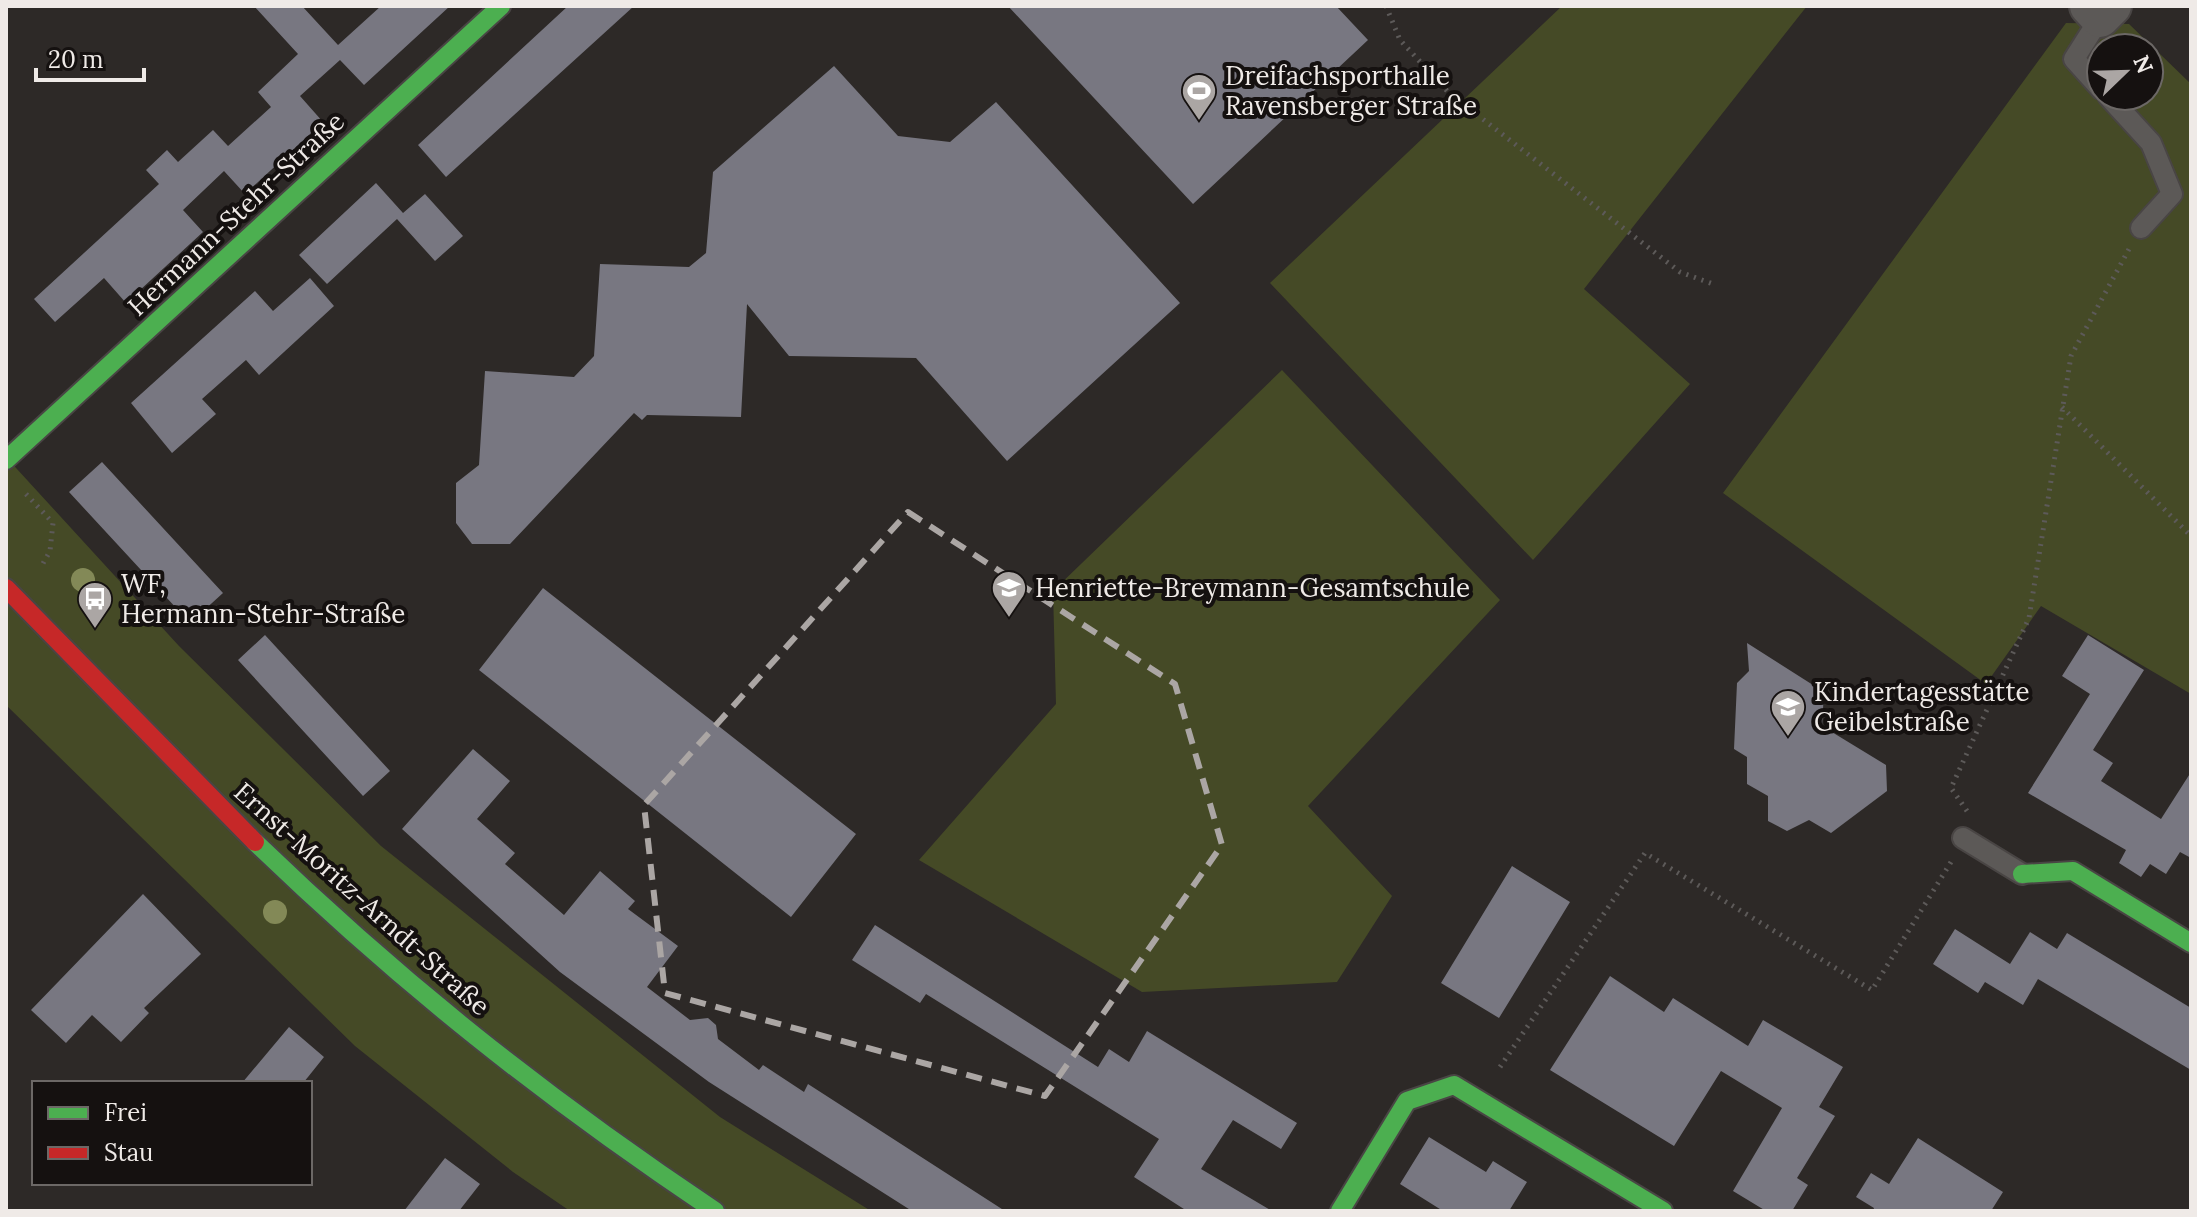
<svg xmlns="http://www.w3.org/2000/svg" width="2197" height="1217" font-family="Lora,serif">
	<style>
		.green { fill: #454a26; fill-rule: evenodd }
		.building { fill: #787781 }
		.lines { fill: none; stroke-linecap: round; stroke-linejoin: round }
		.lane-casing { stroke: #494544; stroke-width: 24 }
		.street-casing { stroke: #494544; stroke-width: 42 }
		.fast-casing { stroke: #494544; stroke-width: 22 }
		.jam-casing { stroke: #494544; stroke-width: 22 }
		.path { stroke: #5d5a59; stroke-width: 5; stroke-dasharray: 2 6; stroke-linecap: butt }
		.lane { stroke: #5c5957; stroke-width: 20 }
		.street { stroke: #5c5957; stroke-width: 38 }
		.fast { stroke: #4caf50; stroke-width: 18 }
		.jam { stroke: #c62828; stroke-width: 18 }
		.tree { fill: #838957 }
		.marked { fill: none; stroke: #aba6a4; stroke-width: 6; stroke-dasharray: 16 10; stroke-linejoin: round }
		.labels { text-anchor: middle; stroke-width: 8; stroke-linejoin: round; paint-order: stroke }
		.poi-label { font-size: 26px; fill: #efeae7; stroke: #151110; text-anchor: start }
		.street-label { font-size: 26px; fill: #efeae7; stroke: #151110 }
	</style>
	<rect width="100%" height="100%" fill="#2d2927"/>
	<path class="green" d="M1562 6H1807L1584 289 1690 384 1533 560 1270 283Z
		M2066 23 2129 24 2191 84V694L2041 606 1986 684 1723 493ZM2101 48H2149V96H2101Z
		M1282 370 1500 600 1308 806 1392 896 1337 982 1142 992 919 860 1056 704 1053 591Z
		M6 457 179 646 381 846 720 1117 871 1211H570L513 1172 355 1046 6 705Z"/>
	<path class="building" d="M254 6H302L338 45 381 6H450L364 85 340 60 300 96 323 122 245 194 224 171 183 210 203 232 126 303 104 278 55 322 34 299 159 184 146 170 167 150 178 162 213 130 228 146 271 107 258 92 298 54Z
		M568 6H634L446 177 418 145Z
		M1008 6H1336L1368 40 1193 204Z
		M834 66 898 136 950 142 996 102 1180 303 1007 461 916 358 789 356 747 304 741 417 647 415 642 420 634 413 510 544H472L456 523V483L479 465 485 371 574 377 594 356 600 264 689 267 706 253 713 172Z
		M376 183 403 213 425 194 463 236 435 261 397 219 327 284 299 255Z
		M310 278 334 306 259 375 246 360 202 399 216 414 172 453 131 403 255 291 273 311Z
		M102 462 223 593 190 623 69 492Z
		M543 588 856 834 791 917 479 670Z
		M265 635 390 771 363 796 238 660Z
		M2088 635 2144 670 2093 750 2113 763 2101 781 2161 819 2191 772V858L2180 852 2166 874 2150 864 2141 877 2119 863 2126 850 2028 793 2090 694 2062 676Z
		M1747 643 1824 692 1822 726 1886 765 1887 791 1831 833 1809 820 1787 831 1768 821V796L1747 784V757L1734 749 1737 683 1749 671Z
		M473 749 510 781 477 819 515 853 505 864 564 915 600 871 635 901 628 909 678 946 647 987 690 1020 708 1018 716 1025 718 1039 759 1070 763 1065 804 1092 808 1084 1005 1211H912L709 1082 560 972 402 829Z
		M1512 866 1570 902 1499 1018 1441 983Z
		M143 894 201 954 144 1008 149 1013 121 1042 92 1015 66 1043 31 1010Z
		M875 925 1098 1067 1109 1049 1129 1062 1147 1031 1297 1123 1281 1149 1233 1120 1201 1169 1272 1211H1187L1134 1177 1159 1139 926 994 920 1003 852 960Z
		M1955 929 2010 964 2030 932 2057 949 2067 933 2191 1008V1070L2038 979 2023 1005 1985 982 1978 993 1933 964Z
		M1610 976 1664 1012 1673 998 1748 1046 1763 1020 1843 1067 1819 1107 1835 1116 1797 1178 1808 1185 1792 1211H1766L1733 1191 1782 1108 1721 1071 1674 1146 1550 1070Z
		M289 1027 324 1057 308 1077 303 1083H242Z
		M1429 1137 1486 1172 1493 1161 1527 1182 1509 1211H1443L1400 1184Z
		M1918 1138 2003 1192 1991 1211H1873L1874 1208 1856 1197 1871 1173 1889 1184Z
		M445 1158 480 1184 459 1211H404Z"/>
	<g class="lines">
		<defs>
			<path id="lane" d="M2100 18 2074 59 2101 89
				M2108 96 2151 143 2172 194 2141 228
				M1963 838 2022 874"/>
			<path id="street" d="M2089 6 2100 18 2112 6"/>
			<path id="fast" d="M6 460 501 6
				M255 842C401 983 546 1098 715 1211
				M2022 874 2073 871 2191 943
				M1340 1211 1407 1101 1454 1085 1663 1211"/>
			<path id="jam" d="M6 588 255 842"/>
		</defs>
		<use href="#lane" class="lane-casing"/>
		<use href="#street" class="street-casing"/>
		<use href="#fast" class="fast-casing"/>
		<use href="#jam" class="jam-casing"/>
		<path class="path" d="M1386 6 1400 40 1449 93 1680 272 1713 284
			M2062 407 2191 536
			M26 494 53 523 50 551 41 567
			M1967 811 1951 788 2029 618 2071 356 2129 249
			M1500 1067 1645 853 1872 990 1951 862"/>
		<use href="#lane" class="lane"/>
		<use href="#street" class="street"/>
		<use href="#fast" class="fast"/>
		<use href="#jam" class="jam"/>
	</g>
	<g class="tree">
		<circle cx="83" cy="580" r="12"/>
		<circle cx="275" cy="912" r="12"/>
	</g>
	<path class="marked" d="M908 512 1175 684 1222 845 1045 1096 665 993 644 805Z"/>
	<defs>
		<symbol id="stadium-pin" viewBox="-11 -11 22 30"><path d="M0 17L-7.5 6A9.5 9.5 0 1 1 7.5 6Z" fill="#aba6a4" stroke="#151110"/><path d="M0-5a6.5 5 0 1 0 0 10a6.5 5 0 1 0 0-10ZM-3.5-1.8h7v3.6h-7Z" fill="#fff"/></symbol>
		<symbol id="school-pin" viewBox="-11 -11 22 30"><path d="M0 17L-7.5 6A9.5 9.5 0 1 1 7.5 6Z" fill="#aba6a4" stroke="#151110"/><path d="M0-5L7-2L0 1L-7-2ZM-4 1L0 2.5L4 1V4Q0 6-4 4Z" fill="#fff"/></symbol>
		<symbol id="bus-pin" viewBox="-11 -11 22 30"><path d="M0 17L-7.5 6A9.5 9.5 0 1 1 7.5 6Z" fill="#aba6a4" stroke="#151110"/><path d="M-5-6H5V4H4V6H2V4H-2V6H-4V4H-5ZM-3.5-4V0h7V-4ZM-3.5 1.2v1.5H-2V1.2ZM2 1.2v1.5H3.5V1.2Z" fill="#fff"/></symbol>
	</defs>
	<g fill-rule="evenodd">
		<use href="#stadium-pin" x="1179" y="71" width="40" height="54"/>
		<use href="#school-pin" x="989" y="568" width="40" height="54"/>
		<use href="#bus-pin" x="75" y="579" width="40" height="54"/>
		<use href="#school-pin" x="1768" y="687" width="40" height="54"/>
	</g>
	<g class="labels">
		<g class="poi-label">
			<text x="1225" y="85">Dreifachsporthalle<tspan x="1225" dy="30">Ravensberger Straße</tspan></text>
			<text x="121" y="593">WF,<tspan x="121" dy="30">Hermann-Stehr-Straße</tspan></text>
			<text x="1035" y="597">Henriette-Breymann-Gesamtschule</text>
			<text x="1814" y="701">Kindertagesstätte<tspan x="1814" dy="30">Geibelstraße</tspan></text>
		</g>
		<g class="street-label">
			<text transform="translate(236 214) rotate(-43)" y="9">Hermann-Stehr-Straße</text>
			<text transform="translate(362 899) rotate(42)" y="9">Ernst-Moritz-Arndt-Straße</text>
		</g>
	</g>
	<rect width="2197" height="1217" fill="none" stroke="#efeae7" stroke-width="16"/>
	<rect x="32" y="1081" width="280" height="104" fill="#151110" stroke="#6c6866" stroke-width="2"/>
	<rect x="48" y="1107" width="40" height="12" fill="#4caf50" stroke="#6c6866" stroke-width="2"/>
	<text x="104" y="1121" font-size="24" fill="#efeae7">Frei</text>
	<rect x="48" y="1147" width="40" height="12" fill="#c62828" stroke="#6c6866" stroke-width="2"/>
	<text x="104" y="1161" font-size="24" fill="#efeae7">Stau</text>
	<g transform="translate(2125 72) rotate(67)"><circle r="38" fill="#151110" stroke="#6c6866" stroke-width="2"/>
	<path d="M0-6L14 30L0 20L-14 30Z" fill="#aba6a4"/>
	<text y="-12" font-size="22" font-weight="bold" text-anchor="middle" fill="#efeae7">N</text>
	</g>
	<path d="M36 68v12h108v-12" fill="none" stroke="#efeae7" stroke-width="4"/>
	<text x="48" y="68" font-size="24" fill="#efeae7" stroke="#151110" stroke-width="6" paint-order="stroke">20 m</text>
</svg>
